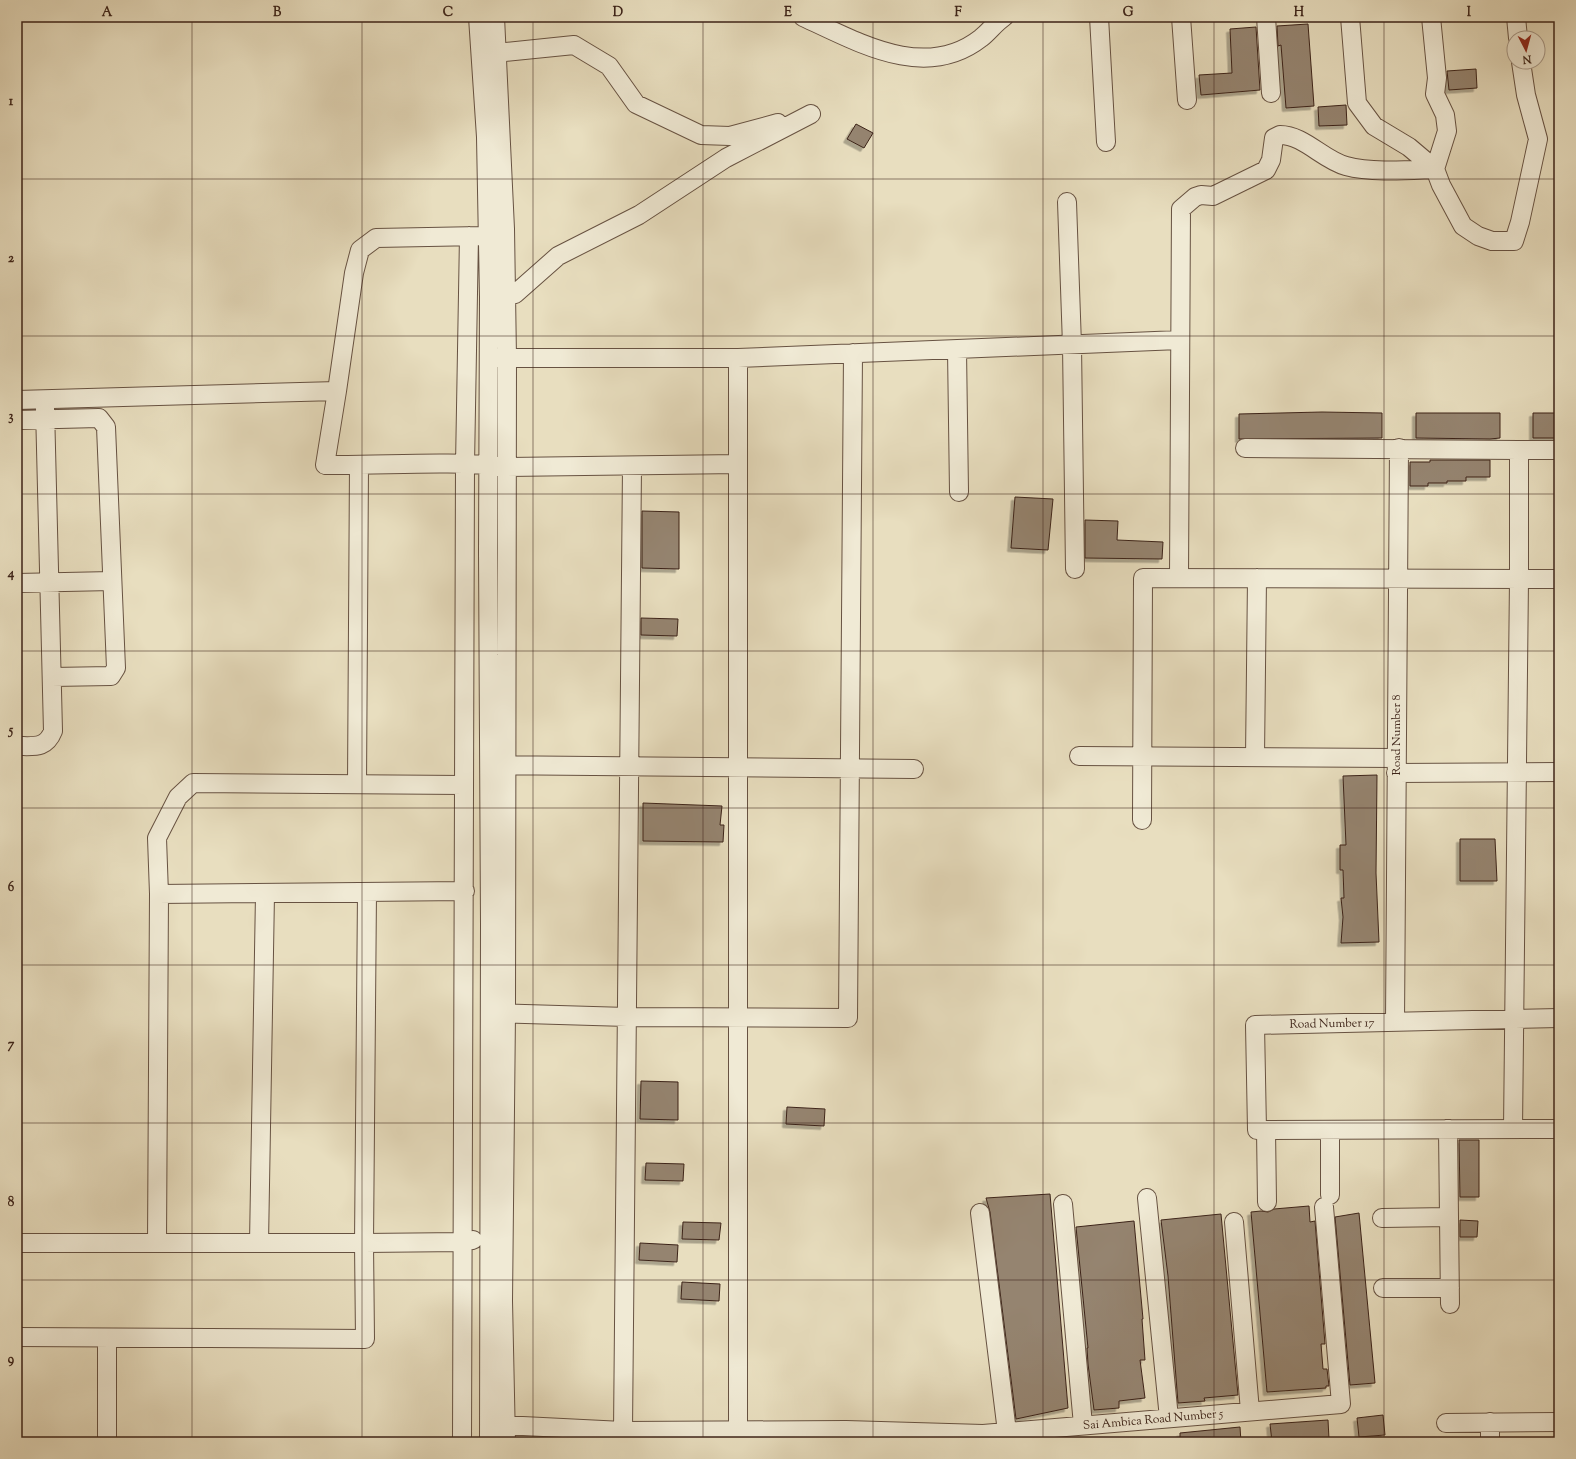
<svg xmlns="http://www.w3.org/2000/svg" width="1576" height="1459" font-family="'Sorts Mill Goudy',serif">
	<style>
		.building { fill: #95846f; stroke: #3c2319; filter: url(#shadow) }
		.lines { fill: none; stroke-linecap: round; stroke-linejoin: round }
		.minor-casing { stroke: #675242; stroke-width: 20 }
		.minor { stroke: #f0ead5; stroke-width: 18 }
		.grid { fill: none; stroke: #3c2319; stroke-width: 1; stroke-opacity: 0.55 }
		.labels { text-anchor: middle; stroke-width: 3; stroke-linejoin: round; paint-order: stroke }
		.street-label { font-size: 12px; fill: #3c2319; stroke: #f0ead5 }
		.neatline { fill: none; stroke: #3c2319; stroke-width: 1.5 }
		.grid-label { font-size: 13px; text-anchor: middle; font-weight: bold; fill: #3c2319 }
	</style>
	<defs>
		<filter id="shadow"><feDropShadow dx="-3.5" dy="3.5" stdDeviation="0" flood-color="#0004"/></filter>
	</defs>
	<rect width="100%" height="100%" fill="#e8debf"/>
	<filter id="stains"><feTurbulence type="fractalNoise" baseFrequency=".005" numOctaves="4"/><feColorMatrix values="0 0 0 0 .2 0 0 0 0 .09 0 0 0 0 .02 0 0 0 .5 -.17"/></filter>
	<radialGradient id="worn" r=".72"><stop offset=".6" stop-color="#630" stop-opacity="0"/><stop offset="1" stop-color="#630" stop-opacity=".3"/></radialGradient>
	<path class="building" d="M1308 24 1314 106 1286 108 1281 45 1278 46 1277 26Z
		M1256 27 1260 90 1201 95 1199 75 1232 73 1230 29Z
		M1476 69 1477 88 1449 90 1447 71Z
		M1346 105 1347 125 1319 126 1318 107Z
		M856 124 873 133 864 148 847 139Z
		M1322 412 1382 413V438L1239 439V414Z
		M1416 413H1500V438L1490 439 1416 438Z
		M1533 413H1559V438H1533Z
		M1430 460H1490V477H1466V481H1447V483H1428V486H1410V462H1430Z
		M1015 497 1053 499 1048 550 1011 548Z
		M642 511 679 512V569L642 568Z
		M1085 520 1118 521 1117 540 1163 542 1162 559 1085 558Z
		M641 618 678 619 677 636 641 635Z
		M1377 775 1376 873 1379 942 1341 943 1343 917 1341 898H1344L1343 870H1340V845H1346L1343 776Z
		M643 803 722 806 720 825H724L723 842 643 841Z
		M1460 839H1495L1497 881H1460Z
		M641 1081 678 1082V1120L640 1119Z
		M787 1107 825 1109 824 1126 786 1124Z
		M1459 1140H1479V1197H1460Z
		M646 1163 684 1164 683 1181 645 1180Z
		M1050 1194 1068 1408 1016 1419 990 1212 986 1198Z
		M1309 1206 1310 1222 1315 1221 1325 1344H1321L1323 1369H1327L1329 1386H1326V1388L1267 1392 1251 1212 1261 1211 1268 1212 1274 1209Z
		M1359 1213 1375 1383 1350 1385 1335 1217Z
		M1221 1214 1238 1395 1204 1398 1205 1401 1178 1403 1168 1276 1161 1220Z
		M1460 1220 1478 1221 1477 1237H1460Z
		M1134 1221 1143 1319H1142L1145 1360H1140L1145 1398 1119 1401V1408L1094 1410 1088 1364 1087 1348H1088L1076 1227Z
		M683 1222 721 1223 719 1240 682 1239Z
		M640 1243 678 1245 677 1262 639 1260Z
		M682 1282 720 1284 719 1301 681 1299Z
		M1383 1415 1385 1435 1359 1437 1357 1418Z
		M1328 1420 1329 1439 1272 1442 1270 1424Z
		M1240 1427 1241 1442H1180V1433Z"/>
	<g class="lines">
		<defs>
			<path id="minor" d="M478 17 486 137 489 297 488 552 490 923 489 1442
				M495 17 505 229 507 358 506 1013 503 1301 506 1442
				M803 17C858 42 925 82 981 38 989 32 995 23 1004 17
				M1099 17 1106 142
				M1181 17 1187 100
				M1266 17 1271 93
				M1350 17 1357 103 1374 126 1409 147 1435 169
				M1431 17 1437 78 1435 94 1445 115 1447 131 1435 169 1441 185 1463 226 1478 236 1492 241H1514L1520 222 1538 139 1526 95 1521 62
				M1516 17 1518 38
				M496 53 574 45 609 66 636 104 701 135 730 136 778 123
				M1067 202 1072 345 1075 569
				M496 297 515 294 558 256 639 215 726 158 811 114
				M957 350 959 492
				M496 358H738L1179 340
				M738 358V1430
				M337 391 325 465C385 466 447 460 506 467L738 464
				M17 400 337 391 354 273 360 250 376 238 480 236
				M17 420 99 418 106 427 116 668 111 676 52 677
				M1245 448 1519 450V579L1513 1129
				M1519 450H1559
				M1179 578 1181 209 1195 197 1201 195 1213 196 1266 170 1271 160 1274 138 1280 135C1304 135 1323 160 1346 166 1372 173 1409 170 1435 169
				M17 583 112 581
				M17 746C34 746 46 749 53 731L45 408
				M1079 756 1396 758
				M1255 757 1257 578
				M494 765 914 769
				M1396 773 1559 772
				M357 784 359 465
				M1142 820 1143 578 1559 579
				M159 894 465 891
				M493 1013 627 1017 848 1018 853 353
				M1559 1018 1255 1025 1257 1130 1559 1129
				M1395 1022 1399 448
				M1448 1129 1450 1304
				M1266 1130 1267 1202
				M1330 1130V1195
				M1147 1198 1169 1418
				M1063 1204 1083 1425
				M980 1213 1007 1432
				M1382 1218 1449 1217
				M1234 1222 1250 1411
				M17 1243H364L367 892
				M157 1243 159 894 157 838 178 797 193 783 464 785
				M259 1243 265 894
				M1383 1288H1450
				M17 1337 365 1339 364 1243 462 1242 473 1240
				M1446 1423 1559 1422
				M505 1425 623 1431 846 1430 983 1434 1341 1404 1324 1207
				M623 1431 632 467
				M107 1442V1338
				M462 1442 465 465 469 236
				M1490 1442V1422"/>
		</defs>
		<use href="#minor" class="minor-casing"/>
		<use href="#minor" class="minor"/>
	</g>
	<path class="grid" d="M192 17V1442M362 17V1442M533 17V1442M703 17V1442M873 17V1442M1043 17V1442M1214 17V1442M1384 17V1442M17 179H1559M17 336H1559M17 494H1559M17 651H1559M17 808H1559M17 965H1559M17 1123H1559M17 1280H1559"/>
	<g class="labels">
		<g class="street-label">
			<text transform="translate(1396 735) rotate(-90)" y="4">Road Number 8</text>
			<text transform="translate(1332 1023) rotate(-1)" y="4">Road Number 17</text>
			<text transform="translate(1153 1419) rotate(-5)" y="4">Sai Ambica Road Number 5</text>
		</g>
	</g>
	<rect width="1576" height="1459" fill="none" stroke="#e8debf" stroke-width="44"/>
	<g transform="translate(1526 50) rotate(174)"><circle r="19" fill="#f0ead5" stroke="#a89a8a"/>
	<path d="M0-3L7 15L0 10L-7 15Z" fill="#8f2418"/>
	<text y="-6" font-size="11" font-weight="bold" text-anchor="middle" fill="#3c2319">N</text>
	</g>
	<rect x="22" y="22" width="1532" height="1415" class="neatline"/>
	<g class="grid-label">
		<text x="107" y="16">A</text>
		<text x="277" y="16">B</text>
		<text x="448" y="16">C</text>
		<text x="618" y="16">D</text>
		<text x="788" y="16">E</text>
		<text x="958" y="16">F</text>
		<text x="1128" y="16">G</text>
		<text x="1299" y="16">H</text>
		<text x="1469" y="16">I</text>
		<text x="11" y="105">1</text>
		<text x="11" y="262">2</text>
		<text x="11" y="420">3</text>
		<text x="11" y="577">4</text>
		<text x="11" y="734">5</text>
		<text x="11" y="891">6</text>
		<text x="11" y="1048">7</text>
		<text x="11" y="1206">8</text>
		<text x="11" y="1363">9</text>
	</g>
	<rect width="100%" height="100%" filter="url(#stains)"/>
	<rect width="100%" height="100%" fill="url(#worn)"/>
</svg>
